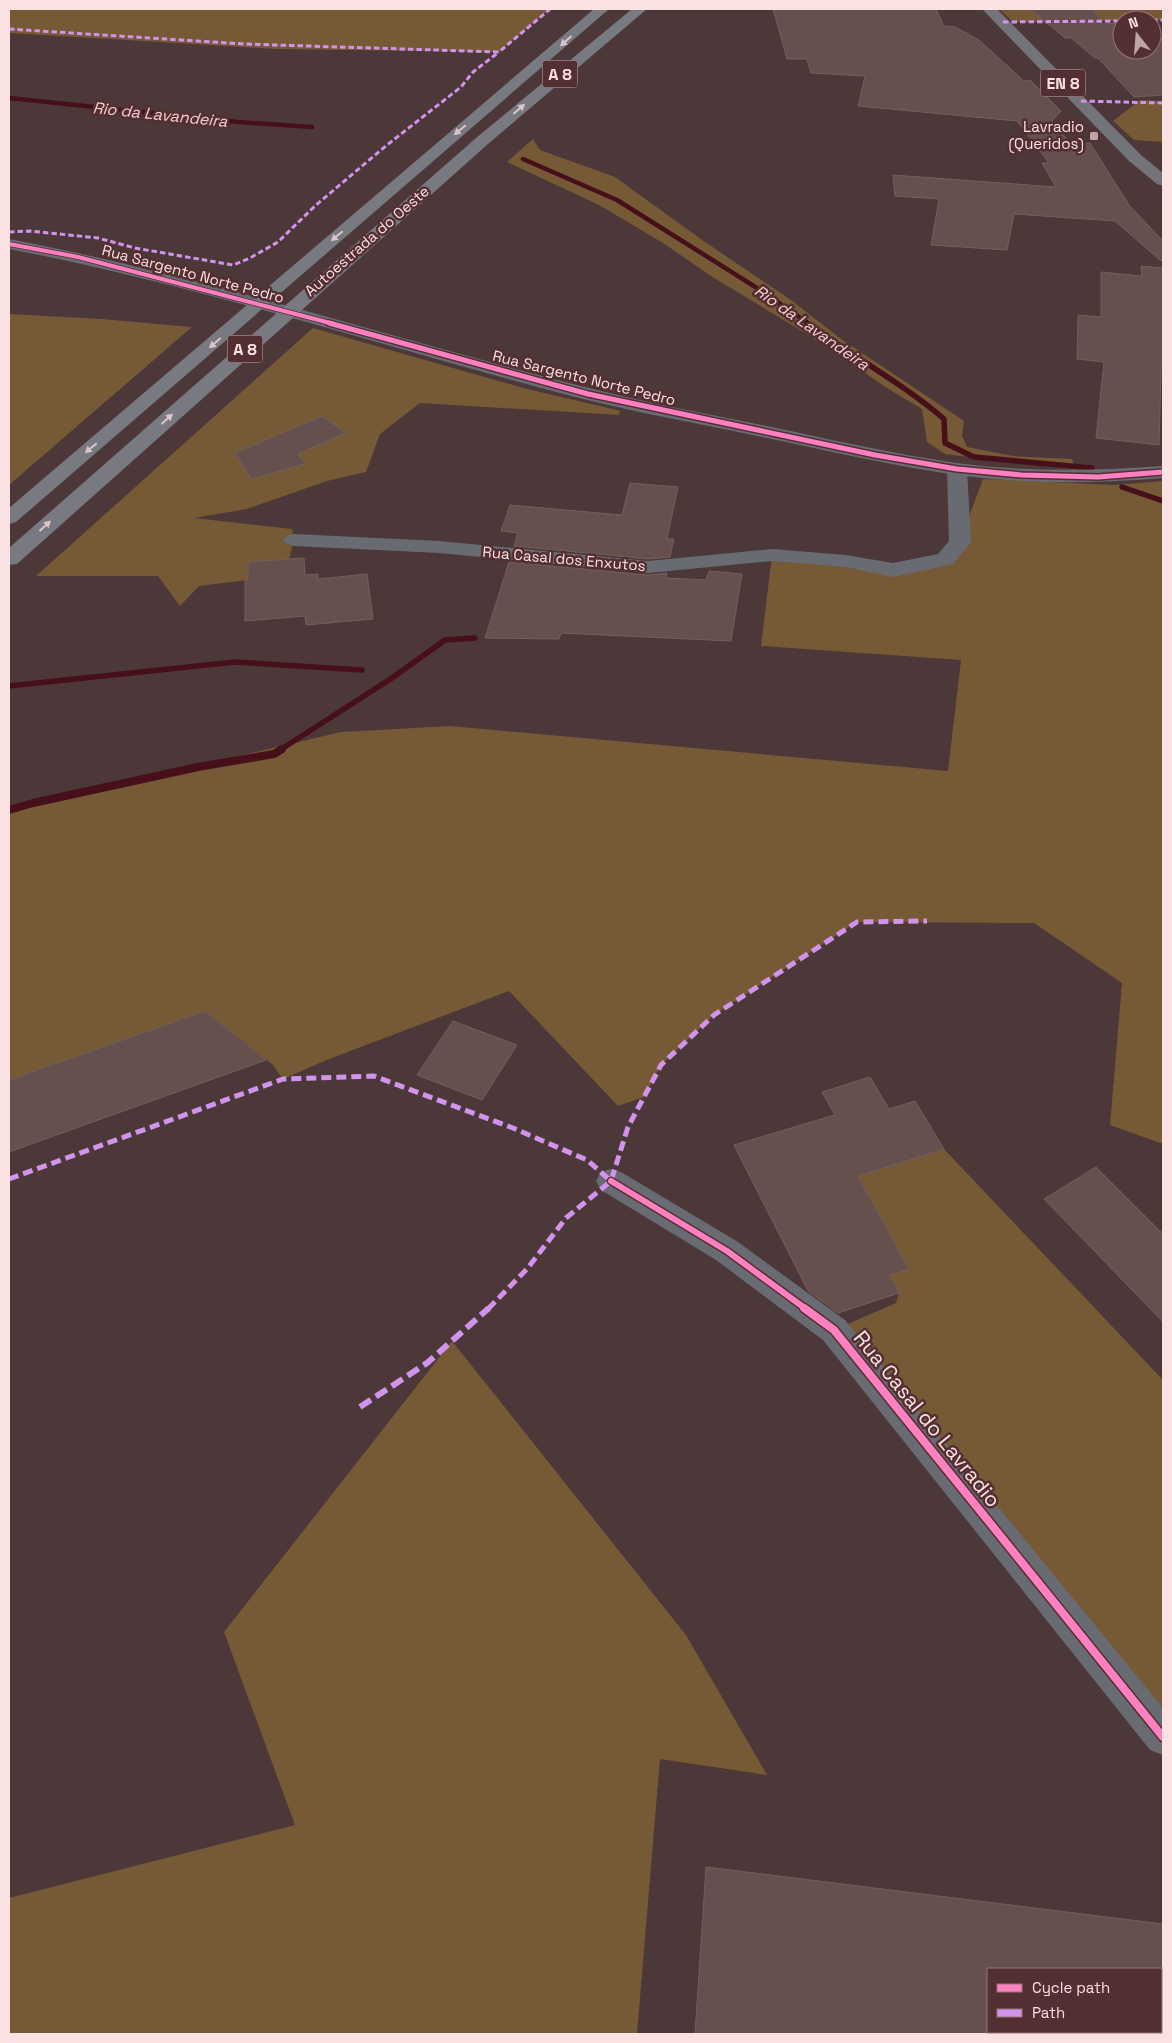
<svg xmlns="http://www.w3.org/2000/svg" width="1172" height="2043" font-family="'Space Grotesk',sans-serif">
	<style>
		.green { fill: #765935 }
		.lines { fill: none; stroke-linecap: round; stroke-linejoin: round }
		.stream-far2 { stroke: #470f19; stroke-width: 4.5 }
		.stream-far1 { stroke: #470f19; stroke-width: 5.5 }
		.stream { stroke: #470f19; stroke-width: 8 }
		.building { fill: #65504e; stroke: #71605e }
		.minor { fill: #696b72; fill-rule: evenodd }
		.tertiary { fill: #696b72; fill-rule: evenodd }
		.primary { fill: #73737a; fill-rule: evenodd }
		.motorway { fill: #797982; fill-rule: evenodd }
		.quiet-far2 { stroke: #d193ec; stroke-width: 3; stroke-dasharray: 5.5 3; stroke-linecap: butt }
		.quiet-far1 { stroke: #d193ec; stroke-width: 5; stroke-dasharray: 10 5; stroke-linecap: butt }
		.quiet { stroke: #d193ec; stroke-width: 6; stroke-dasharray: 13 6; stroke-linecap: butt }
		.cycleway-far3-casing { stroke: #542f32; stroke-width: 5.5 }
		.cycleway-far2-casing { stroke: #542f32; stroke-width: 8 }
		.cycleway-far1-casing { stroke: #542f32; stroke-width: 9 }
		.cycleway-casing { stroke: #542f32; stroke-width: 11 }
		.cycleway-far3 { stroke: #ff80c0; stroke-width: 4 }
		.cycleway-far2 { stroke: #ff80c0; stroke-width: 5 }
		.cycleway-far1 { stroke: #ff80c0; stroke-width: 6 }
		.cycleway { stroke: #ff80c0; stroke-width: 8 }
		.oneway { fill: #dac7ca }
		.poi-dot { fill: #bda6a7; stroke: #542f32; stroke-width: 2 }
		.labels { text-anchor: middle; stroke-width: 5; stroke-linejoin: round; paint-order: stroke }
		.far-poi-label { font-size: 15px; fill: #fae1e2; stroke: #542f32; text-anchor: end }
		.far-street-label { font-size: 15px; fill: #fae1e2; stroke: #542f32 }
		.shield { fill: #542f32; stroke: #c8acad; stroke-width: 1 }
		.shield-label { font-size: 16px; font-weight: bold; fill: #fae1e2 }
		.far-water-label { font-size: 16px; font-style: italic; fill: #f8ced0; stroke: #542f32 }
		.near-street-label { font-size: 21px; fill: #fae1e2; stroke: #542f32 }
	</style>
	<rect width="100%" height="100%" fill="#4c3739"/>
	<path class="green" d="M9 9H550L499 52 277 49 9 33Z
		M999 9H1163V20L1013 22Z
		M1140 100 1163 101V142L1134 140 1113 121Z
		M533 139 540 150 615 177 705 242 791 300 841 339 964 421 962 436 967 447 1013 456 1072 459 1076 470 945 454 927 442 922 409 887 388 820 342 711 276 663 243 599 205 507 162Z
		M9 314 102 319 192 327 9 485Z
		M313 328 527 389 621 411 618 415 420 403 380 434 366 472 327 481 247 509 194 518 292 529 294 540 289 559 248 580 199 586 180 606 158 576H36Z
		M983 479 1115 485 1163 481V1144L1110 1125 1122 983 1034 923 857 922 714 1015 661 1065 644 1097 618 1106 509 991 329 1059 283 1079 272 1064 205 1011 9 1080V803L13 809 341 732 450 726 948 771 961 660 761 646 772 555 893 570 945 559 960 541Z
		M944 1149 1163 1380V1737L834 1330 896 1303 899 1293 890 1275 909 1269 858 1176Z
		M452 1341 686 1635 767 1775 660 1759 637 2034H9V1898L295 1825 224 1632Z"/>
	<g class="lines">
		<path class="stream-far2" d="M9 98 238 122 312 127
			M523 159 617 200 765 293 809 324"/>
		<path class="stream-far1" d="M807 323C852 356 902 383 944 419L945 443 974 457 1092 468
			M1122 487 1163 501
			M9 686 235 662 362 670
			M280 750 392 678 445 640 475 638"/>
		<path class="stream" d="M9 810 33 803 198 767 274 754 282 749"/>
	</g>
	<path class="building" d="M773 9H936L944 26 955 27 979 40 1024 81 1030 80 1061 111 1052 121 1071 145 1090 143 1129 205 1163 241V258L1161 261 1115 221 1014 214 1007 250 931 245 939 199 895 196 893 175 1056 187 1042 163H1049L1017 121 858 106 865 76 811 73 807 59H787Z
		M1030 9H1094L1102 24 1122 23V50H1152V38H1163V95L1134 97 1098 58H1095L1071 38H1065Z
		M1141 266 1163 268V368H1161L1159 445 1096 438 1104 362 1077 359 1078 315 1101 317V272L1142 276Z
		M322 416 346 433 298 454 305 464 251 479 235 453Z
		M630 483 678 487 667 539H674L670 557 648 559 514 546 518 533 501 531 510 505 622 515Z
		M304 558 305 575 318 574V579L367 574 373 619 306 625 305 616 245 621V580H248V562Z
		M509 562 648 575 667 573 666 578 706 580 709 571 742 574 731 641 561 633 559 639 485 638Z
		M205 1011 266 1060 9 1152V1080Z
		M453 1021 517 1045 482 1100 417 1075Z
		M870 1077 889 1109 915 1101 944 1149 858 1176 909 1269 890 1275 899 1293 838 1313 808 1291 734 1145 835 1115 822 1092Z
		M1096 1167 1163 1234V1322L1044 1199Z
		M706 1867 1163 1924V1969H988V2034H695Z"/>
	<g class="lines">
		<path class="minor" d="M957 463 964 465 967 469 971 542 953 564 893 577 846 567 772 561 648 573 439 553 294 546 287 544 283 540 287 536 294 534 439 541 648 561 772 549 846 555 893 563 938 554 949 541 947 469 950 465Z
			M611 1169 621 1172 738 1242 845 1320 1163 1708V1755L1150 1750 823 1340 716 1260 601 1190 596 1181 601 1172Z"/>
		<path class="tertiary" d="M9 239C205 276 396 340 589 388 643 402 698 412 752 423 820 437 887 453 956 463 1025 472 1094 471 1163 466V478C1094 484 1025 484 956 475 887 465 820 449 752 435 696 423 639 413 583 399 392 350 203 286 9 249Z"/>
		<path class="primary" d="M982 9H997L1141 155 1163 173V186L1157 184 1129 161Z"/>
		<path class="motorway" d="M594 9H609L16 522 9 524V508Z
			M632 9H647L488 144 17 564 9 565V548L476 138Z"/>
		<path class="quiet-far2" d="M1152 20H1163
			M1003 22 1122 21
			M9 29 244 44 499 52 550 9
			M1081 101 1163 103
			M9 232 30 231 98 238 135 248 233 265 250 258 278 242 316 205 387 145 461 87 473 72 499 52"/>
		<path class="quiet-far1" d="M9 1179 283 1079 374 1076 513 1128 587 1160 611 1181
			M488 1309 527 1269 566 1218 611 1181 628 1127 661 1065 714 1015 857 922 927 921"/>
		<path class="quiet" d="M360 1407 427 1363 489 1308"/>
		<defs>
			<path id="cycleway-far3" d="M9 244 78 257 334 324"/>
			<path id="cycleway-far2" d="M329 323 588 394 875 455 957 469 1022 475 1098 477 1163 472"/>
			<path id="cycleway-far1" d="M611 1181 727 1251 806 1309"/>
			<path id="cycleway" d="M804 1308 834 1330 1163 1737"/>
		</defs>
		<use href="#cycleway-far3" class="cycleway-far3-casing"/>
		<use href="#cycleway-far2" class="cycleway-far2-casing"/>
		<use href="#cycleway-far1" class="cycleway-far1-casing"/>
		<use href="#cycleway" class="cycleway-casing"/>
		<use href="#cycleway-far3" class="cycleway-far3"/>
		<use href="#cycleway-far2" class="cycleway-far2"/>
		<use href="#cycleway-far1" class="cycleway-far1"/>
		<use href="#cycleway" class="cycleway"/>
	</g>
	<defs><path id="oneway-solid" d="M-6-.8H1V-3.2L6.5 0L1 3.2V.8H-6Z" transform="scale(1.25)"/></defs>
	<g class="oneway">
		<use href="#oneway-solid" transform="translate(566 41) rotate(138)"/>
		<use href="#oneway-solid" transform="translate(519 109) rotate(-41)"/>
		<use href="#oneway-solid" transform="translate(460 130) rotate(140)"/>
		<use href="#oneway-solid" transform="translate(337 236) rotate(140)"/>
		<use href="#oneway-solid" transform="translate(215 343) rotate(139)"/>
		<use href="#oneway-solid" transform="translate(167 419) rotate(-42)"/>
		<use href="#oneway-solid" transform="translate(91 448) rotate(140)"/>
		<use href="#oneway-solid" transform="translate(45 526) rotate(-42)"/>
	</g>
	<rect class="poi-dot" x="1089" y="131" width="10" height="10" rx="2.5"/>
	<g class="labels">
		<g class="far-poi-label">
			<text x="1084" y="132">Lavradio<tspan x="1084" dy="17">(Queridos)</tspan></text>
		</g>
		<g class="far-street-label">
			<text transform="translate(367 241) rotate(-41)" y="5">Autoestrada do Oeste</text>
			<text transform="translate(193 274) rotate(15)" y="5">Rua Sargento Norte Pedro</text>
			<text transform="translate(584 378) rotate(14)" y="5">Rua Sargento Norte Pedro</text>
			<text transform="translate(564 559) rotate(5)" y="5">Rua Casal dos Enxutos</text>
		</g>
		<g class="shield">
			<rect x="542.5" y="60.5" width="35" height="27" rx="4"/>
			<rect x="1040.5" y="69.5" width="45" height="27" rx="4"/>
			<rect x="227.5" y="335.5" width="35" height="27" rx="4"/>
		</g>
		<g class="shield-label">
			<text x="560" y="80">A 8</text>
			<text x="1063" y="89">EN 8</text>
			<text x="245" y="355">A 8</text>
		</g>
		<g class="far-water-label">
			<text transform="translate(160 114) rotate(6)" y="6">Rio da Lavandeira</text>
			<text transform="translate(812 327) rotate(35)" y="6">Rio da Lavandeira</text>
		</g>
		<g class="near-street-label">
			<text transform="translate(927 1419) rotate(51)" y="7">Rua Casal do Lavradio</text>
		</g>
	</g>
	<rect width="1172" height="2043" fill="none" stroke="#fae1e2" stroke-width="20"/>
	<rect x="987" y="1968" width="175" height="65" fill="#542f32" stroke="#967678"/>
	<rect x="997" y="1984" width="25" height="8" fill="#ff80c0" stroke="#967678"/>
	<text x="1032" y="1993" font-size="15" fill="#fae1e2">Cycle path</text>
	<rect x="997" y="2009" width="25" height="8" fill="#d193ec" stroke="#967678"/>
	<text x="1032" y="2018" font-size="15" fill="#fae1e2">Path</text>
	<g transform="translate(1137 35) rotate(343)"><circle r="24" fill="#542f32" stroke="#967678"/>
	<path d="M0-4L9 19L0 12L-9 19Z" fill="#bda6a7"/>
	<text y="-8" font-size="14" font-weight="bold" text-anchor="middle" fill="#fae1e2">N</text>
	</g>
</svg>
